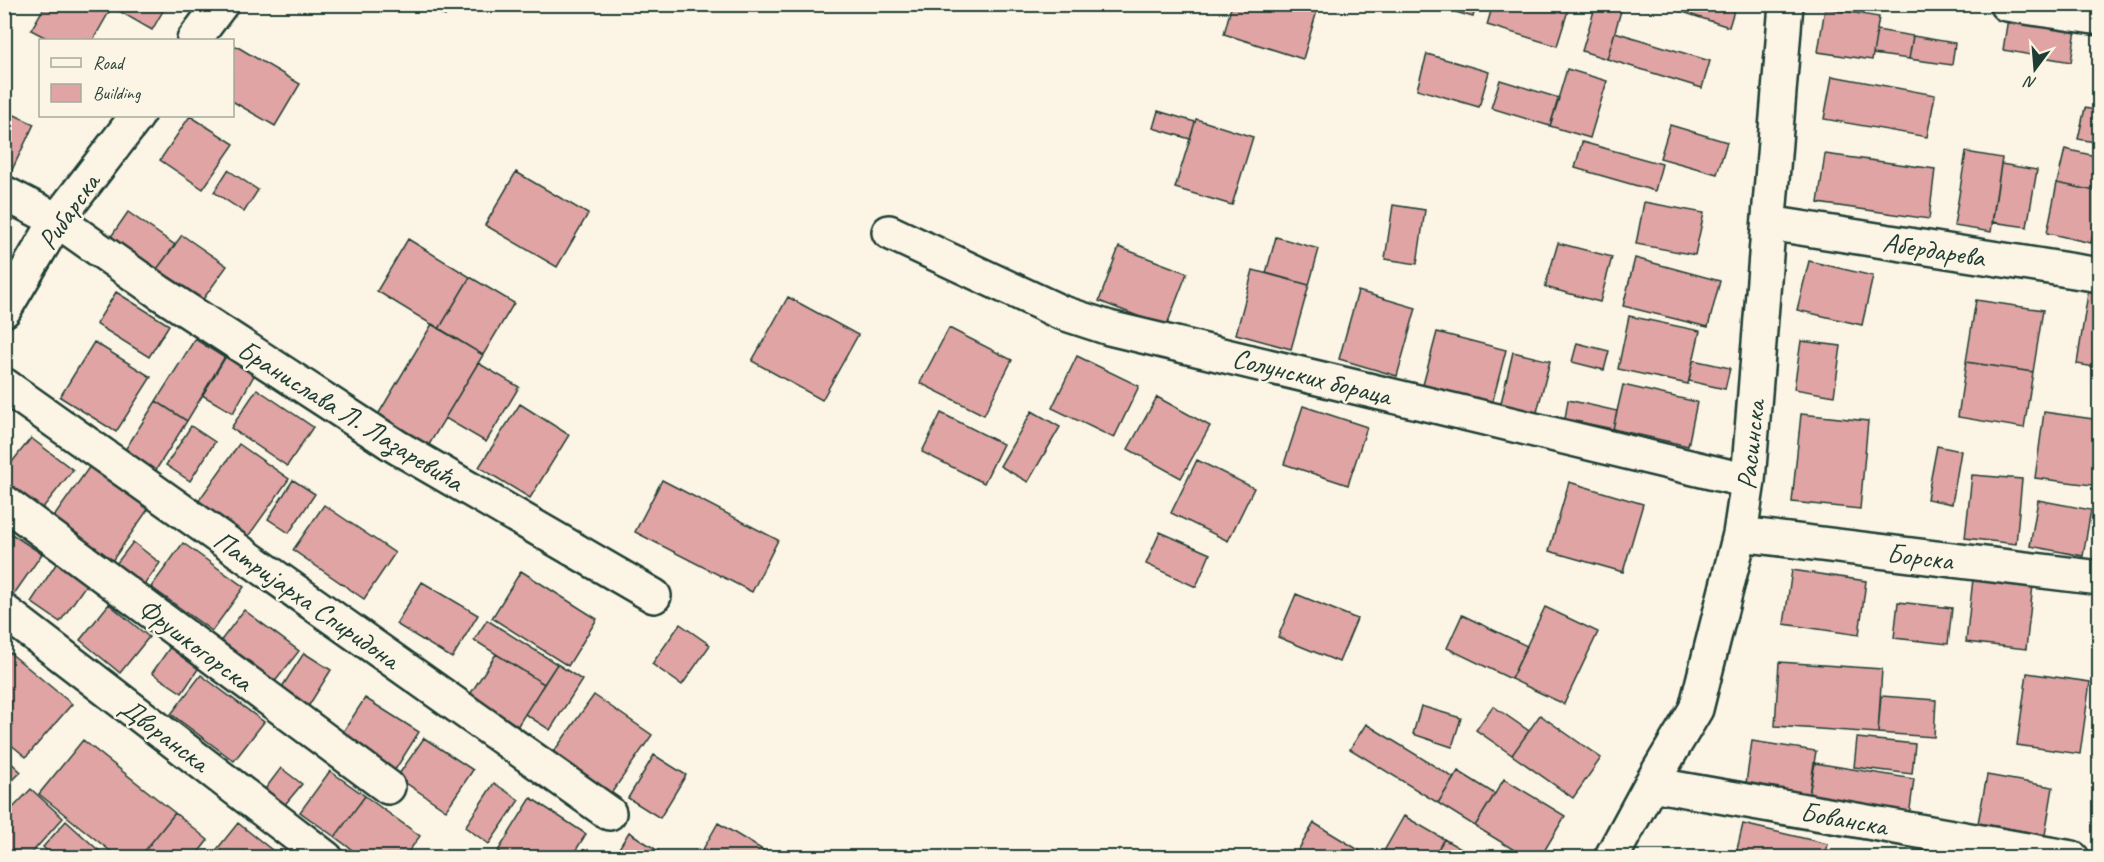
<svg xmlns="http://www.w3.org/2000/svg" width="2104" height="862" font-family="Caveat,sans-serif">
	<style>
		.building { fill: #dfa4a3; stroke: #1f3d34; stroke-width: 1.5 }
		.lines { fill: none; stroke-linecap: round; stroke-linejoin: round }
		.street-casing { stroke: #1f3d34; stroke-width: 38 }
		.street { stroke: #fcf5e5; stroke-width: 33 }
		.labels { text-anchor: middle; stroke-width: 5; stroke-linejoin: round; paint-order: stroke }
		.street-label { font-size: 28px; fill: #1f3d34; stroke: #fcf5e5 }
	</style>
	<rect width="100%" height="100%" fill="#fcf5e5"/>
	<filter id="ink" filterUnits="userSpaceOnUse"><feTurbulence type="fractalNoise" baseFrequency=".0167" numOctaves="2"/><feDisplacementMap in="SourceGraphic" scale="12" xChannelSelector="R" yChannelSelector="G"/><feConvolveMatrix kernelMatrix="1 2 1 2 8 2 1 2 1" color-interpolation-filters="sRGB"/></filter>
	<g filter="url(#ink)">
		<path class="building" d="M46 4H96L109 12 93 40H50L31 30Z
			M107 4H167L152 30Z
			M421 4H451L445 16Z
			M1232 4H1319L1303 59 1224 34Z
			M1438 4H1476L1473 17 1438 7Z
			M1493 4H1570L1557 46 1487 25Z
			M1596 4H1623L1607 59 1582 51Z
			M1658 4H1736L1729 27Z
			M1825 8 1879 17 1872 60 1818 52Z
			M2009 12 2077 23 2071 62 2003 50Z
			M1877 30 1913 36 1909 59 1873 54Z
			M1615 32 1710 61 1702 88 1607 59Z
			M1913 36 1955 43 1952 65 1909 59Z
			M236 46 300 84 275 126 232 101V52Z
			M1427 54 1489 72 1479 107 1417 89Z
			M1567 69 1607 81 1590 138 1550 126Z
			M1832 76 1935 95 1927 137 1824 119Z
			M1500 80 1559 98 1550 126 1491 108Z
			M2085 108 2100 111V143L2078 139Z
			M4 110 34 124 11 172 4 169Z
			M1158 111 1195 122 1190 139 1153 128Z
			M190 116 234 144 203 189 160 160Z
			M1196 119 1253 137 1232 205 1175 188Z
			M1670 125 1727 142 1717 174 1660 158Z
			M1582 142 1662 164 1655 191 1575 168Z
			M2065 149 2100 157V192L2057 183Z
			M1966 152 2002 158 1991 232 1954 226Z
			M1825 154 1935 169 1929 219 1818 203Z
			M2001 164 2037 170 2027 227 1992 222Z
			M228 170 258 190 244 212 214 192Z
			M516 172 588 214 557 267 485 225Z
			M2057 183 2100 192V205L2091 243 2047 233Z
			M1644 202 1704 213 1695 255 1636 244Z
			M1393 205 1425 210 1417 264 1385 259Z
			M128 212 175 245 154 273 108 241Z
			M182 235 227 266 199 305 154 273Z
			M1276 237 1319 249 1309 285 1266 273Z
			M408 239 470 277 439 329 377 291Z
			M1558 243 1612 257 1600 302 1545 287Z
			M1119 247 1187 273 1166 327 1099 301Z
			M1635 258 1720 281 1708 327 1623 306Z
			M1809 261 1873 276 1862 325 1797 310Z
			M1253 270 1309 285 1291 349 1236 334Z
			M470 277 514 303 483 355 439 329Z
			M2089 287 2100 289V368L2077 364Z
			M1358 291 1416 308 1397 376 1339 359Z
			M116 292 169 325 149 357 96 324Z
			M788 297 858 335 822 400 752 361Z
			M1976 300 2043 310 2033 372 1966 362Z
			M1629 316 1700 331 1688 384 1618 369Z
			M432 324 483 355 427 448 376 418Z
			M949 328 1012 360 984 415 920 383Z
			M1437 332 1506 350 1492 404 1423 385Z
			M195 339 225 358 187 421 156 401Z
			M1801 341 1841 346 1834 396 1794 389Z
			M94 342 151 377 116 432 60 397Z
			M1577 343 1609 351 1604 370 1572 362Z
			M1513 352 1550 361 1536 416 1500 407Z
			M227 353 257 370 233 413 202 395Z
			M1077 356 1139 386 1114 438 1052 408Z
			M1693 360 1730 368 1725 389 1689 381Z
			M1966 362 2033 372 2024 428 1958 417Z
			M478 363 519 387 486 442 445 418Z
			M1623 385 1697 402 1688 446 1613 429Z
			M257 389 313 427 287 466 231 428Z
			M1157 397 1210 426 1181 478 1128 449Z
			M1568 400 1617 411 1613 429 1565 419Z
			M156 401 187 421 154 473 123 453Z
			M520 404 569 435 530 498 479 467Z
			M1303 406 1367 427 1348 485 1284 464Z
			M1032 411 1060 427 1028 482 1000 466Z
			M2044 412 2100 420V486L2035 478Z
			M941 413 1003 444 984 483 922 452Z
			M1801 414 1868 421 1860 509 1792 502Z
			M191 426 215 442 190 481 166 465Z
			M31 438 73 470 41 510 4 482V472Z
			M239 444 289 479 247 538 197 503Z
			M1937 446 1961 451 1952 504 1927 499Z
			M1197 460 1254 488 1228 541 1171 513Z
			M90 466 149 508 112 561 53 518Z
			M1972 475 2022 479 2016 544 1965 538Z
			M293 480 315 494 289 533 268 519Z
			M662 480 778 540 752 592 635 532Z
			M1569 482 1643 504 1623 572 1549 551Z
			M2038 500 2091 510 2083 556 2030 546Z
			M324 505 395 553 364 599 293 550Z
			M4 529 42 554 14 594 4 587Z
			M1160 532 1210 554 1196 587 1146 564Z
			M133 542 160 563 144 585 116 564Z
			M183 543 244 587 212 631 151 587Z
			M62 555 92 576 60 622 31 602Z
			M1792 570 1866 581 1859 635 1784 624Z
			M521 571 597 619 568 666 492 618Z
			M1973 579 2033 585 2026 649 1966 642Z
			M422 582 478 615 452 658 396 624Z
			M1296 594 1357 619 1339 662 1278 637Z
			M1898 602 1952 608 1948 644 1894 638Z
			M109 604 149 637 120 673 80 640Z
			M1545 607 1598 632 1564 704 1511 679Z
			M244 610 299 651 273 684 219 643Z
			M1462 615 1527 646 1511 679 1447 648Z
			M487 620 557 664 544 684 474 640Z
			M680 624 710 645 682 685 652 664Z
			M175 640 204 660 182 693 152 673Z
			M4 648 72 704 26 757 4 739Z
			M304 653 331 670 306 710 278 693Z
			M496 654 544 684 517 727 469 696Z
			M1779 662 1882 669 1878 733 1775 726Z
			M557 664 582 680 550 730 525 714Z
			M2027 673 2090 682 2080 754 2017 745Z
			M201 675 264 722 234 761 171 714Z
			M594 695 652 735 610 795 552 754Z
			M1881 696 1936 700 1934 737 1878 733Z
			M365 698 419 732 393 773 339 738Z
			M1421 706 1461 718 1452 747 1413 734Z
			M1493 706 1529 731 1512 755 1476 730Z
			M1540 715 1601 758 1573 798 1512 755Z
			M1366 724 1454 778 1438 803 1350 749Z
			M424 738 473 770 446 810 397 777Z
			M1857 738 1915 744 1912 774 1854 767Z
			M83 740 175 813 139 858H119L39 794Z
			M1752 741 1816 751 1808 800 1745 790Z
			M654 755 686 775 660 818 628 798Z
			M4 756 21 772 4 789Z
			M1815 763 1914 779 1909 816 1808 800Z
			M281 768 302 784 282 808 262 793Z
			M330 771 365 796 335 837 300 812Z
			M1458 771 1495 794 1475 826 1438 803Z
			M1987 775 2053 787 2045 835 1978 823Z
			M1504 779 1565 816 1540 858H1527L1475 826Z
			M494 783 519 800 489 844 465 827Z
			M31 789 63 818 27 858H12L4 851V817Z
			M365 796 420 836 404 858H363L335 837Z
			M531 798 586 834 571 858H509L498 851Z
			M175 813 208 840 194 858H139Z
			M1404 816 1444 839 1433 858H1380Z
			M66 821 107 858H54L43 847Z
			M238 823 282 858H210Z
			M718 823 776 858H698Z
			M1314 823 1372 858H1306L1297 852Z
			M1743 824 1828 844 1825 858H1735Z
			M629 832 669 858H613Z
			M1444 839 1476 858H1433Z"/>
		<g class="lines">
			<defs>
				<path id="street" d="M2006 4 2100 18
					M194 40 221 4
					M4 193 57 220 159 292 397 447 654 596
					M1769 223 2100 275
					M889 232 1060 312 1109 328 1748 481
					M4 310 57 220 137 116
					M4 385 609 813
					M4 502 388 787
					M1740 534 2100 578
					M4 611 326 858
					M1651 784 2072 858
					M1611 858 1651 784 1696 709 1740 534 1748 481 1786 4"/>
			</defs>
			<use href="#street" class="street-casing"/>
			<use href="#street" class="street"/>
		</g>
	</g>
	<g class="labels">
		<g class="street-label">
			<text transform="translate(68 211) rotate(-55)" y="10">Рибарска</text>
			<text transform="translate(1934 249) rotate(9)" y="10">Абердарева</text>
			<text transform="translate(1312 376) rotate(14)" y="10">Солунских бораца</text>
			<text transform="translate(351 415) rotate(32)" y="10">Бранислава Л. Лазаревића</text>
			<text transform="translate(1750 445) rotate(-84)" y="10">Расинска</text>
			<text transform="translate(1920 556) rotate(7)" y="10">Борска</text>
			<text transform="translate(307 599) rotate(35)" y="10">Патријарха Спиридона</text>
			<text transform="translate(196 644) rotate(37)" y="10">Фрушкогорска</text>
			<text transform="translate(165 734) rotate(37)" y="10">Дворанска</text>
			<text transform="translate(1844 818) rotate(10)" y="10">Бованска</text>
		</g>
	</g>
	<rect width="2104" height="862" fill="none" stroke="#fcf5e5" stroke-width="24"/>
	<rect x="12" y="12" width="2080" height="838" fill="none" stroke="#1f3d34" stroke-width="2" filter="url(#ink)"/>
	<rect x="39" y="39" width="195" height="78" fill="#fcf5e5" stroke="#a4ab9e" stroke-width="1.5"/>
	<rect x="51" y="58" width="30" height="9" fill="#fcf5e5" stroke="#a4ab9e" stroke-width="1.5"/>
	<text x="93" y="69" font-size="18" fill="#1f3d34">Road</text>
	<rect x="51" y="84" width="30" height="18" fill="#dfa4a3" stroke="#a4ab9e" stroke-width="1.5"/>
	<text x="93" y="99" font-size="18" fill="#1f3d34">Building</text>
	<g transform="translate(2035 69) rotate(196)" stroke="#fcf5e5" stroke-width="4.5" paint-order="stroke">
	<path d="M0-4.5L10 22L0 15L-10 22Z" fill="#1f3d34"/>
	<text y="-9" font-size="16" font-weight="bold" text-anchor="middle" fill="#1f3d34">N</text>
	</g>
</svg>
